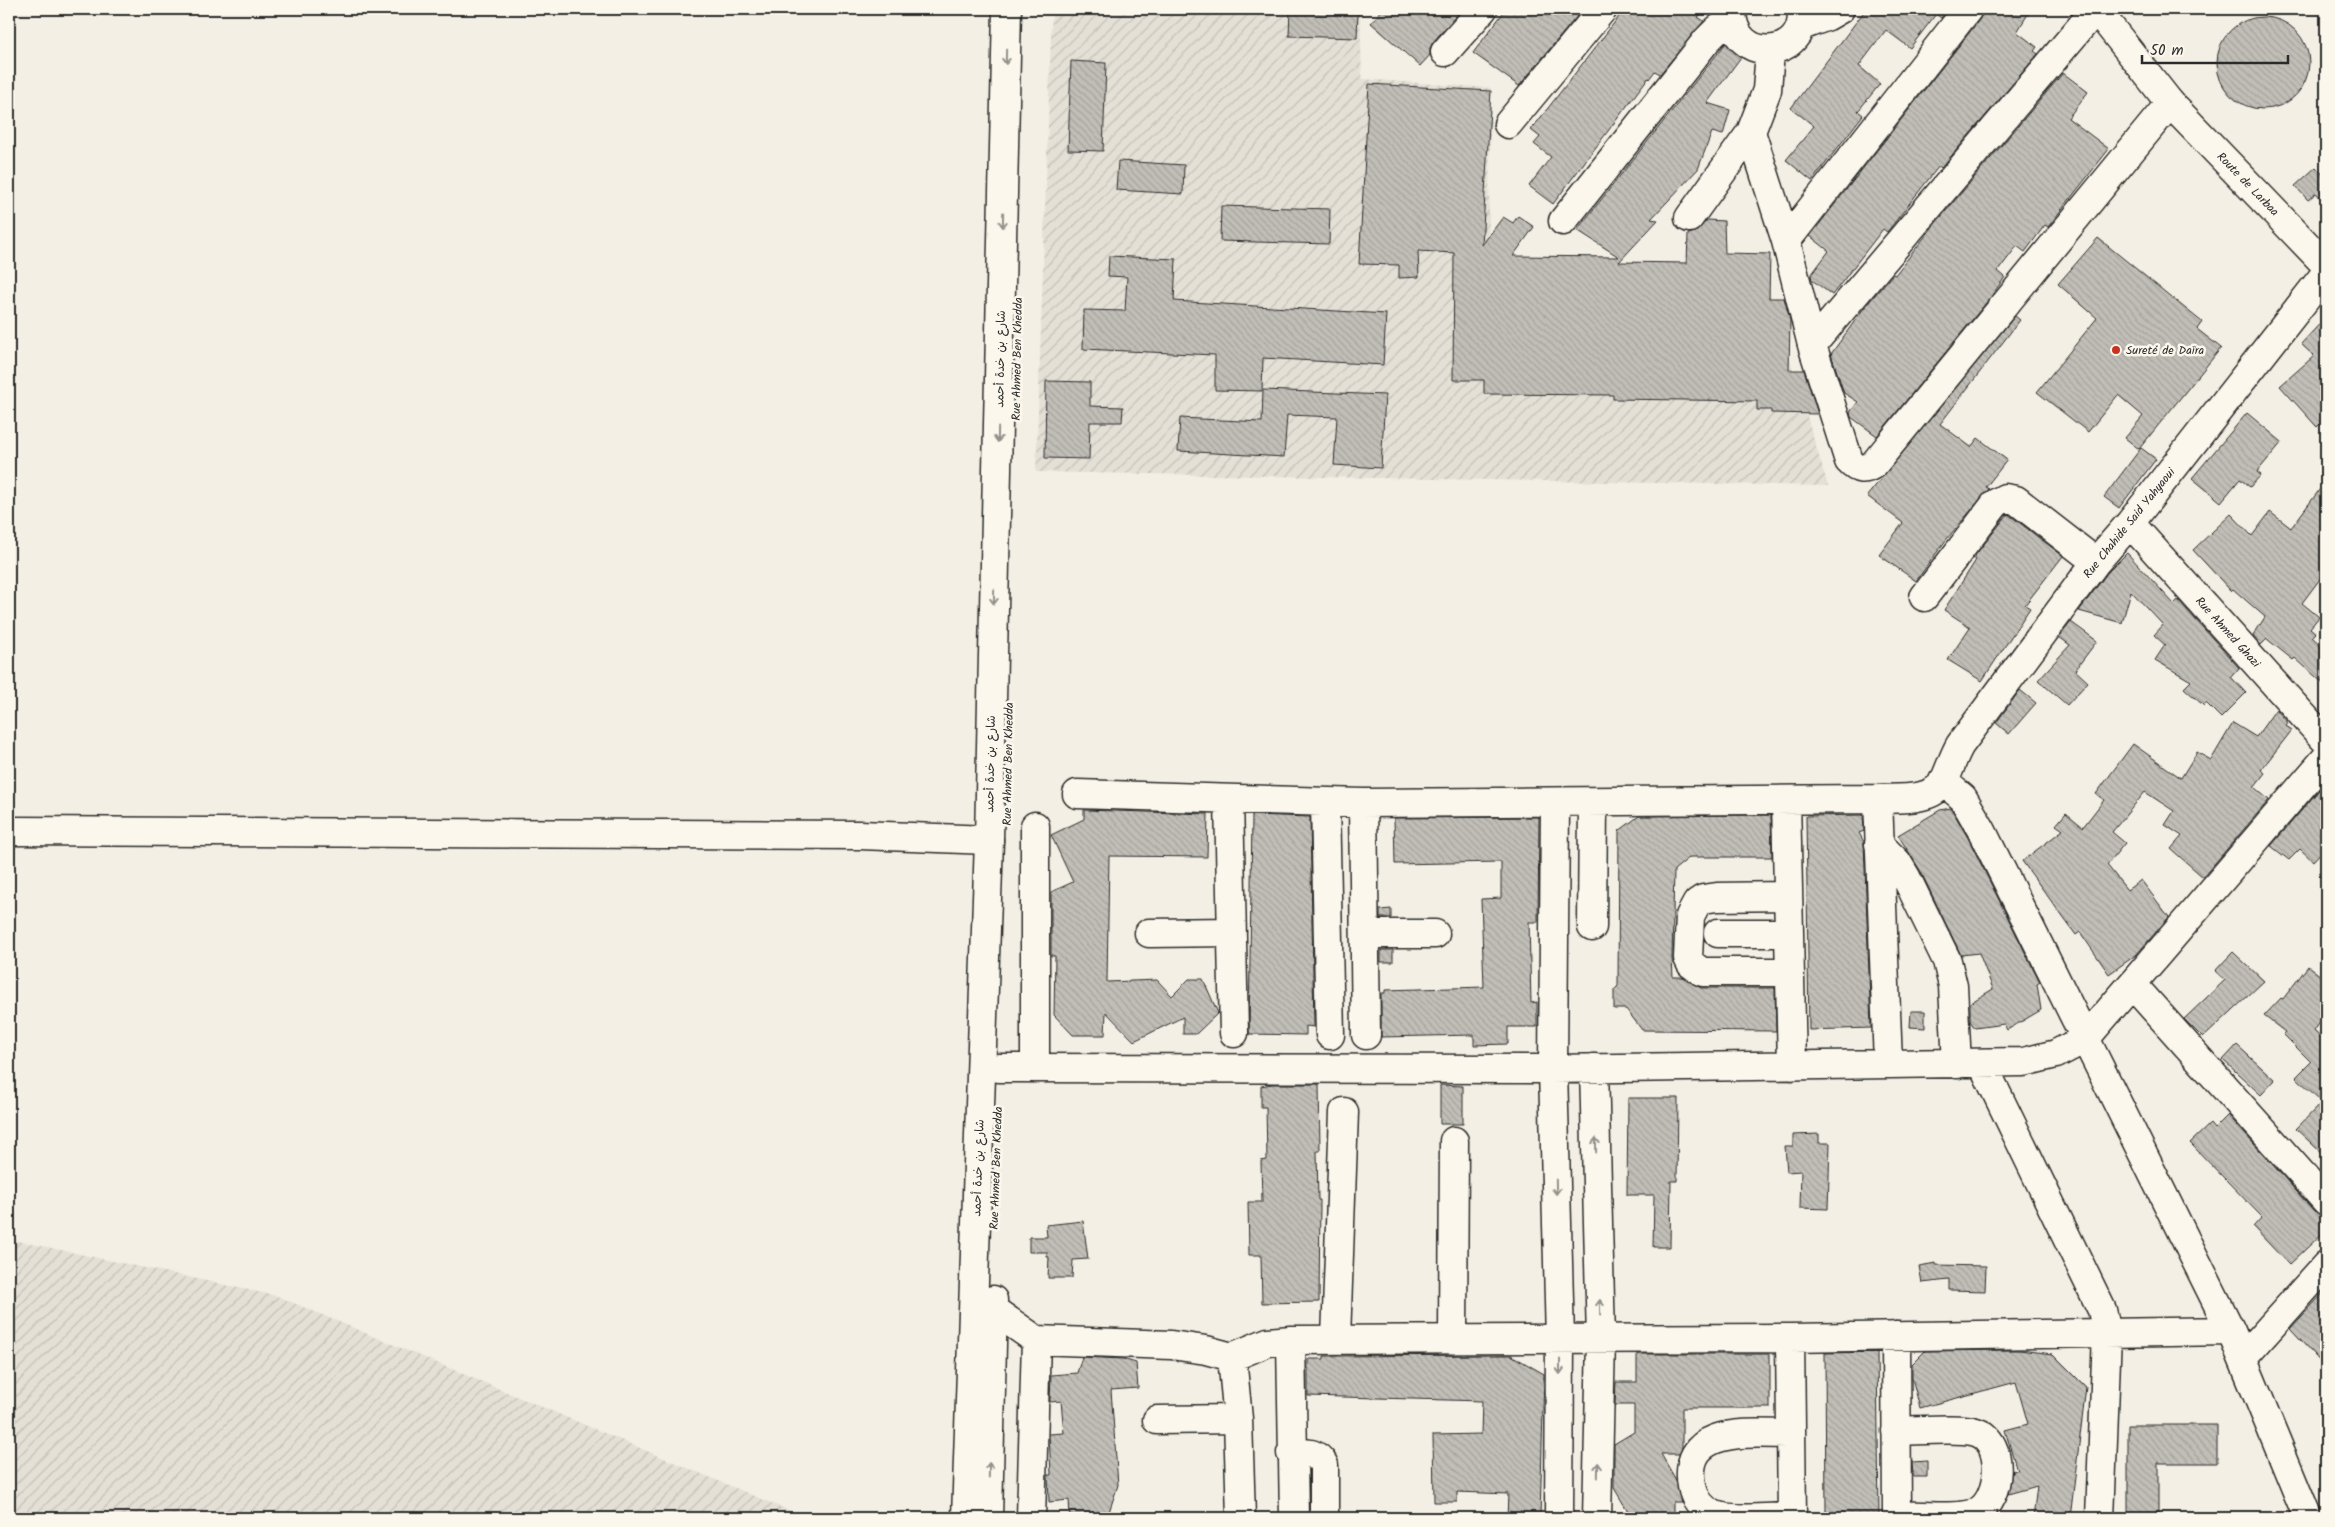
<svg xmlns="http://www.w3.org/2000/svg" width="2335" height="1527" font-family="Kalam,'Playpen Sans Arabic',sans-serif">
	<style>
		.industrial { fill: url(#industrial-furrows) }
		.building { fill: url(#building-back-hatch); stroke: #2b2b2b }
		.lines { fill: none; stroke-linecap: round; stroke-linejoin: round }
		.minor-casing { stroke: #2b2b2b; stroke-width: 31 }
		.major-casing { stroke: #2b2b2b; stroke-width: 31 }
		.minor { stroke: #fbf7ec; stroke-width: 28 }
		.major { stroke: #fbf7ec; stroke-width: 28 }
		.oneway { stroke: #93918c }
		.poi-dot { fill: #c8321e; stroke: #fbf7ec; stroke-width: 2 }
		.labels { text-anchor: middle; stroke-width: 5; stroke-linejoin: round; paint-order: stroke }
		.street-label { font-size: 12px; fill: #2b2b2b; stroke: #fbf7ec }
		.poi-label { font-size: 12px; fill: #2b2b2b; stroke: #fbf7ec; text-anchor: start }
	</style>
	<defs>
		<pattern id="industrial-furrows" width="10" height="10" patternUnits="userSpaceOnUse" patternTransform="scale(1.25)"><rect width="10" height="10" fill="#e4e0d6"/><path d="M-1 1l2-2M0 10L10 0M9 11l2-2" fill="none" stroke="#c4c0b8"/></pattern>
		<pattern id="building-back-hatch" width="6" height="6" patternUnits="userSpaceOnUse" patternTransform="scale(1.25)"><rect width="6" height="6" fill="#c0beb6"/><path d="M-1 5l2 2M0 0l6 6M5-1l2 2" fill="none" stroke="#a5a39d"/></pattern>
	</defs>
	<rect width="100%" height="100%" fill="#f3efe4"/>
	<filter id="ink" filterUnits="userSpaceOnUse"><feTurbulence type="fractalNoise" baseFrequency=".02" numOctaves="2"/><feDisplacementMap in="SourceGraphic" scale="10" xChannelSelector="R" yChannelSelector="G"/><feConvolveMatrix kernelMatrix="1 2 1 2 8 2 1 2 1" color-interpolation-filters="sRGB"/></filter>
	<g filter="url(#ink)">
		<path class="industrial" d="M1052 9H1360L1362 79 1491 88 1488 267 1763 270 1828 486 1036 472Z
			M9 1239 277 1296 807 1518H9Z"/>
		<path class="building" d="M1290 9H1358L1357 38 1289 36Z
			M1383 9H1462L1433 42 1430 48V55L1420 66 1371 23Z
			M1506 9H1583L1519 86 1473 53Z
			M1625 9H1706L1698 17 1704 21 1660 74 1655 71 1649 79 1648 78 1553 204 1529 186 1551 157 1534 144 1540 137 1531 130Z
			M1866 9H1948L1941 18 1936 14 1910 48 1886 30 1859 66 1880 84 1858 111 1863 115 1812 181 1786 160 1814 126 1791 108Z
			M1983 9H2031L2017 32 2037 47 2034 51 2038 54 1941 168 1939 166 1887 232 1883 229 1832 295 1812 280 1811 275 1829 251 1810 236 1980 19Z
			M2217 63a46 46 0 1 1 92 0a46 46 0 1 1-92 0Z
			M1726 43 1741 57 1707 103 1730 110 1723 135 1712 132 1698 169 1651 219 1658 220 1619 262 1687 263 1688 234 1696 232 1707 220 1724 221 1725 253 1770 254 1769 298H1784L1790 320 1789 370H1804L1818 414 1771 413V410H1757V401L1613 399V395L1484 394V380H1453L1454 253 1418 251 1419 277 1399 278V265L1359 264 1369 84 1491 91 1482 245 1503 217 1513 223 1518 216 1534 227 1513 256 1619 257 1577 230Z
			M1071 61 1106 63 1103 151 1068 150Z
			M2063 73 2088 92 2068 118 2109 149 2048 227 2045 225 2025 252 2017 246 1998 271 2005 277 1990 298 1877 436 1851 417 1850 412 1858 402 1844 393 1831 354 1864 308 1893 274 1895 275 1935 224Z
			M1118 161 1184 165 1183 194 1116 190Z
			M2316 167 2326 178V204L2316 193 2308 200 2295 186Z
			M1221 206 1330 209 1329 244 1220 241Z
			M2098 238 2202 322 2197 329 2221 348 2139 449 2125 438 2143 416 2118 395 2088 432 2037 392 2097 318 2058 284Z
			M1109 256 1176 259 1174 301 1386 314 1383 365 1263 358 1262 391 1215 390V355L1083 349 1084 310 1125 311 1127 277 1108 276Z
			M2015 316 2020 320 1940 424 1971 447 1978 438 2007 460 1986 487 1989 489 1946 540 1916 581 1879 555 1903 523 1867 496Z
			M2326 317V419L2317 427 2280 386 2314 356 2301 344Z
			M1046 381 1090 382V406L1123 407 1122 422H1090L1089 459 1045 458Z
			M1263 390 1385 395 1381 468 1334 465 1337 417 1287 415 1284 457 1178 451 1180 418 1262 422Z
			M2247 413 2282 442 2257 472 2261 475 2250 487 2240 479 2221 502 2192 478Z
			M2141 448 2156 459 2119 508 2104 497Z
			M2326 481V571L2302 603 2319 617 2310 628 2316 633 2312 637 2326 650V686L2295 658 2293 660 2267 639 2261 645 2253 636 2265 617 2233 589 2231 591 2193 550 2231 514 2252 536 2270 512 2291 528Z
			M2008 514 2063 556 2025 605 2030 608 1982 681 1948 660 1970 627 1944 610 1976 560 1973 558Z
			M2127 553 2174 604 2178 600 2239 668 2231 677 2246 693 2221 718 2206 703 2204 706 2184 688 2191 681 2155 660 2165 645 2154 635 2163 625 2131 591 2122 623 2079 611 2108 572Z
			M2071 622 2097 641 2075 670 2088 682 2067 705 2038 680 2070 645 2059 637Z
			M2020 690 2036 703 2009 734 1996 723Z
			M2276 709 2288 723 2286 726 2292 730 2261 770 2265 773 2254 787 2269 800 2203 877 2171 849 2182 836 2165 825 2174 811 2145 792 2112 832 2125 843 2107 865 2127 890 2141 880 2169 917 2136 955 2109 974 2080 932 2076 935 2022 861 2063 830 2056 825 2066 813 2083 827 2104 800 2096 794 2133 744 2181 778 2197 752 2211 760 2233 723 2256 737Z
			M2326 782V847L2313 861 2300 849 2289 860 2271 846Z
			M1951 808 1968 838 2040 982 2037 984 2041 1010 2007 1030 2004 1024 1975 1028 1970 1021V1003L1993 989 1979 953 1961 955 1920 870 1898 835 1940 810Z
			M1084 810 1208 814 1207 857 1109 856 1107 982 1157 980 1172 996 1189 979H1203L1218 1013 1196 1034H1183V1017L1134 1041 1106 1012 1105 1035H1073L1054 1015 1055 956H1051V892L1073 882 1051 835 1084 819Z
			M1252 815 1310 817 1314 1027 1306 1026V1035L1249 1034Z
			M1771 815 1772 857H1690L1674 870 1672 957 1673 977H1683L1701 988H1775L1776 1031 1642 1030 1626 1009H1614V990L1618 986 1619 831 1639 816Z
			M1863 815 1864 831 1859 833 1864 842 1871 1028 1809 1030 1806 816Z
			M1539 817 1538 922H1529L1531 1003 1537 1002V1027H1508V1044L1474 1045V1035L1381 1037V993H1385V990L1484 987 1481 899 1501 898V862L1395 864 1394 818Z
			M1391 909V918H1380V910Z
			M1381 950H1393V962H1381Z
			M2233 952 2264 981 2203 1038 2184 1019 2225 980 2215 971Z
			M2308 966 2326 980V1014L2314 1031 2326 1042V1157L2296 1129 2322 1102 2296 1077 2311 1062 2283 1034 2285 1032 2264 1016 2281 998 2283 999Z
			M1911 1011H1925V1028L1910 1027Z
			M2237 1045 2275 1080 2261 1095 2223 1060Z
			M1272 1084H1319L1320 1151H1317L1318 1200H1320L1319 1302 1262 1303 1261 1255H1249L1248 1202H1262L1261 1161 1267 1160 1266 1107H1261V1086Z
			M1440 1085 1463 1086V1124H1440Z
			M1628 1098H1678L1677 1181H1671L1670 1247H1653L1654 1195H1627Z
			M2228 1115 2314 1211 2326 1216V1230L2289 1265 2253 1227 2262 1217 2190 1143 2210 1124 2214 1129Z
			M1819 1134V1143H1830L1828 1209 1800 1208 1801 1171 1787 1172 1785 1146H1793V1135Z
			M1083 1221 1088 1259 1073 1260 1072 1278H1048L1049 1257H1047V1252H1029V1237H1047L1046 1225Z
			M1936 1263V1265L1986 1266 1985 1291 1949 1290V1280L1922 1283 1919 1266Z
			M2326 1290V1368L2290 1329Z
			M2019 1350 2053 1354 2086 1387 2070 1518H2033L2037 1486 2008 1494 2012 1471 2017 1470 2005 1430 2028 1424 2016 1382 1920 1408 1912 1378V1364L1925 1351Z
			M1877 1352 1879 1518H1826L1825 1353Z
			M1637 1354H1770V1408H1682V1448L1680 1454H1661L1676 1480 1681 1502H1673V1518H1632L1614 1488V1444L1634 1432V1405H1615L1616 1382H1637Z
			M1511 1355 1544 1374 1540 1518H1507L1508 1494 1457 1492V1502H1434L1433 1435 1481 1434 1482 1401 1308 1396V1359H1324V1356Z
			M1082 1357 1123 1359 1136 1363 1138 1388 1111 1390 1118 1485 1107 1518H1070L1069 1500 1049 1502 1048 1475H1051L1049 1434 1064 1433 1061 1401 1050 1402 1051 1375 1077 1373Z
			M2128 1425H2217V1463H2158V1518H2128Z
			M1927 1461V1477H1913L1912 1462Z"/>
		<g class="lines">
			<defs>
				<path id="minor" d="M1732 9C1731 67 1810 59 1801 9
					M1801 26 1828 16 1840 9
					M1770 51 1767 90 1751 132 1786 241 1812 345 1849 461C1857 470 1865 471 1874 464L2170 103
					M1445 52 1483 9
					M1508 124 1603 9
					M1689 218 1751 132
					M1563 221 1707 40 1718 29 1732 20
					M1786 241 1968 9
					M1812 345 2096 9
					M2130 523 2326 741
					M1924 597 1996 503 2005 498 2016 500 2096 562
					M2326 758 2132 984 2326 1201
					M1943 781 1963 798 1982 831 2231 1331 2308 1518
					M1077 794 1363 803 1878 799C1898 798 1932 802 1944 781 1950 769 1953 757 1960 745L2096 562 2130 523 2326 273
					M1229 799 1234 1033
					M1878 799 1888 1064
					M1786 800 1792 1066
					M1325 802 1330 1035
					M1363 803 1366 1035
					M1555 803 1553 1069 1560 1340 1559 1518
					M1035 826V1068
					M9 831 860 835 989 840
					M1879 844 1897 862 1906 877 1947 961 1953 986 1957 1064
					M1788 896 1717 897 1703 899 1697 903 1690 916 1688 958 1691 964 1702 972H1790
					M1592 927 1593 802
					M1149 933 1232 932
					M1718 933H1789
					M1365 934H1435
					M1982 1063 2102 1310 2107 1333 2100 1518
					M999 1068 1553 1069 2024 1062 2056 1054 2085 1039 2132 984
					M1594 1068 1601 1339 1597 1518
					M992 1309 1036 1340 1031 1518
					M1896 1336 1897 1518
					M1790 1338 1792 1518
					M1336 1339 1344 1112
					M1036 1340 1171 1345 1206 1350 1232 1357 1268 1342 1291 1340 1790 1338 2231 1331
					M1291 1340 1294 1518
					M1453 1340 1454 1141
					M1232 1357 1238 1419 1241 1518
					M2243 1358 2326 1265
					M1157 1420 1238 1419
					M1896 1431C1916 1431 1960 1427 1976 1432 2006 1441 2001 1500 1977 1512 1961 1520 1916 1515 1897 1515
					M1791 1434C1752 1434 1681 1424 1692 1486 1694 1499 1703 1510 1715 1515 1734 1522 1770 1517 1792 1517
					M1291 1453C1305 1453 1317 1451 1324 1465V1518"/>
				<path id="major" d="M2096 9 2170 103 2326 265
					M966 1518 989 840 1007 9
					M988 1518 993 1300"/>
			</defs>
			<use href="#minor" class="minor-casing"/>
			<use href="#major" class="major-casing"/>
			<use href="#minor" class="minor"/>
			<use href="#major" class="major"/>
		</g>
		<defs><path id="oneway-shaft" d="M-6 0H5M1.5-3L5.5 0L1.5 3" fill="none" stroke-width="1.6" stroke-linecap="round" stroke-linejoin="round" transform="scale(1.25)"/></defs>
		<g class="oneway">
			<use href="#oneway-shaft" transform="translate(1006 57) rotate(91)"/>
			<use href="#oneway-shaft" transform="translate(1003 220) rotate(91)"/>
			<use href="#oneway-shaft" transform="translate(998 435) rotate(91)"/>
			<use href="#oneway-shaft" transform="translate(994 597) rotate(91)"/>
			<use href="#oneway-shaft" transform="translate(1596 1145) rotate(-91)"/>
			<use href="#oneway-shaft" transform="translate(1556 1187) rotate(89)"/>
			<use href="#oneway-shaft" transform="translate(1600 1307) rotate(-91)"/>
			<use href="#oneway-shaft" transform="translate(1560 1367) rotate(90)"/>
			<use href="#oneway-shaft" transform="translate(989 1470) rotate(-89)"/>
			<use href="#oneway-shaft" transform="translate(1598 1470) rotate(-89)"/>
		</g>
	</g>
	<circle class="poi-dot" cx="2116" cy="350" r="5"/>
	<g class="labels">
		<g class="street-label">
			<text transform="translate(2248 184) rotate(46)" y="4">Route de Larbaa</text>
			<text transform="translate(1000 359) rotate(-89)" y="4">شارع بن خدة أحمد</text>
			<text transform="translate(1017 359) rotate(-89)" y="4">Rue Ahmed Ben Khedda</text>
			<text transform="translate(2129 523) rotate(-51)" y="4">Rue Chahide Said Yahyaoui</text>
			<text transform="translate(2228 632) rotate(48)" y="4">Rue Ahmed Ghazi</text>
			<text transform="translate(990 764) rotate(-89)" y="4">شارع بن خدة أحمد</text>
			<text transform="translate(1008 764) rotate(-89)" y="4">Rue Ahmed Ben Khedda</text>
			<text transform="translate(978 1168) rotate(-88)" y="4">شارع بن خدة أحمد</text>
			<text transform="translate(996 1168) rotate(-88)" y="4">Rue Ahmed Ben Khedda</text>
		</g>
		<g class="poi-label">
			<text x="2126" y="354">Sureté de Daïra</text>
		</g>
	</g>
	<rect width="2335" height="1527" fill="none" stroke="#fbf7ec" stroke-width="30"/>
	<rect x="15" y="15" width="2305" height="1497" fill="none" stroke="#2b2b2b" stroke-width="2" filter="url(#ink)"/>
	<path d="M2142 55v8h146v-8" fill="none" stroke="#2b2b2b" stroke-width="2.5"/>
	<text x="2150" y="55" font-size="15" fill="#2b2b2b" stroke="#fbf7ec" stroke-width="4" paint-order="stroke">50 m</text>
</svg>
